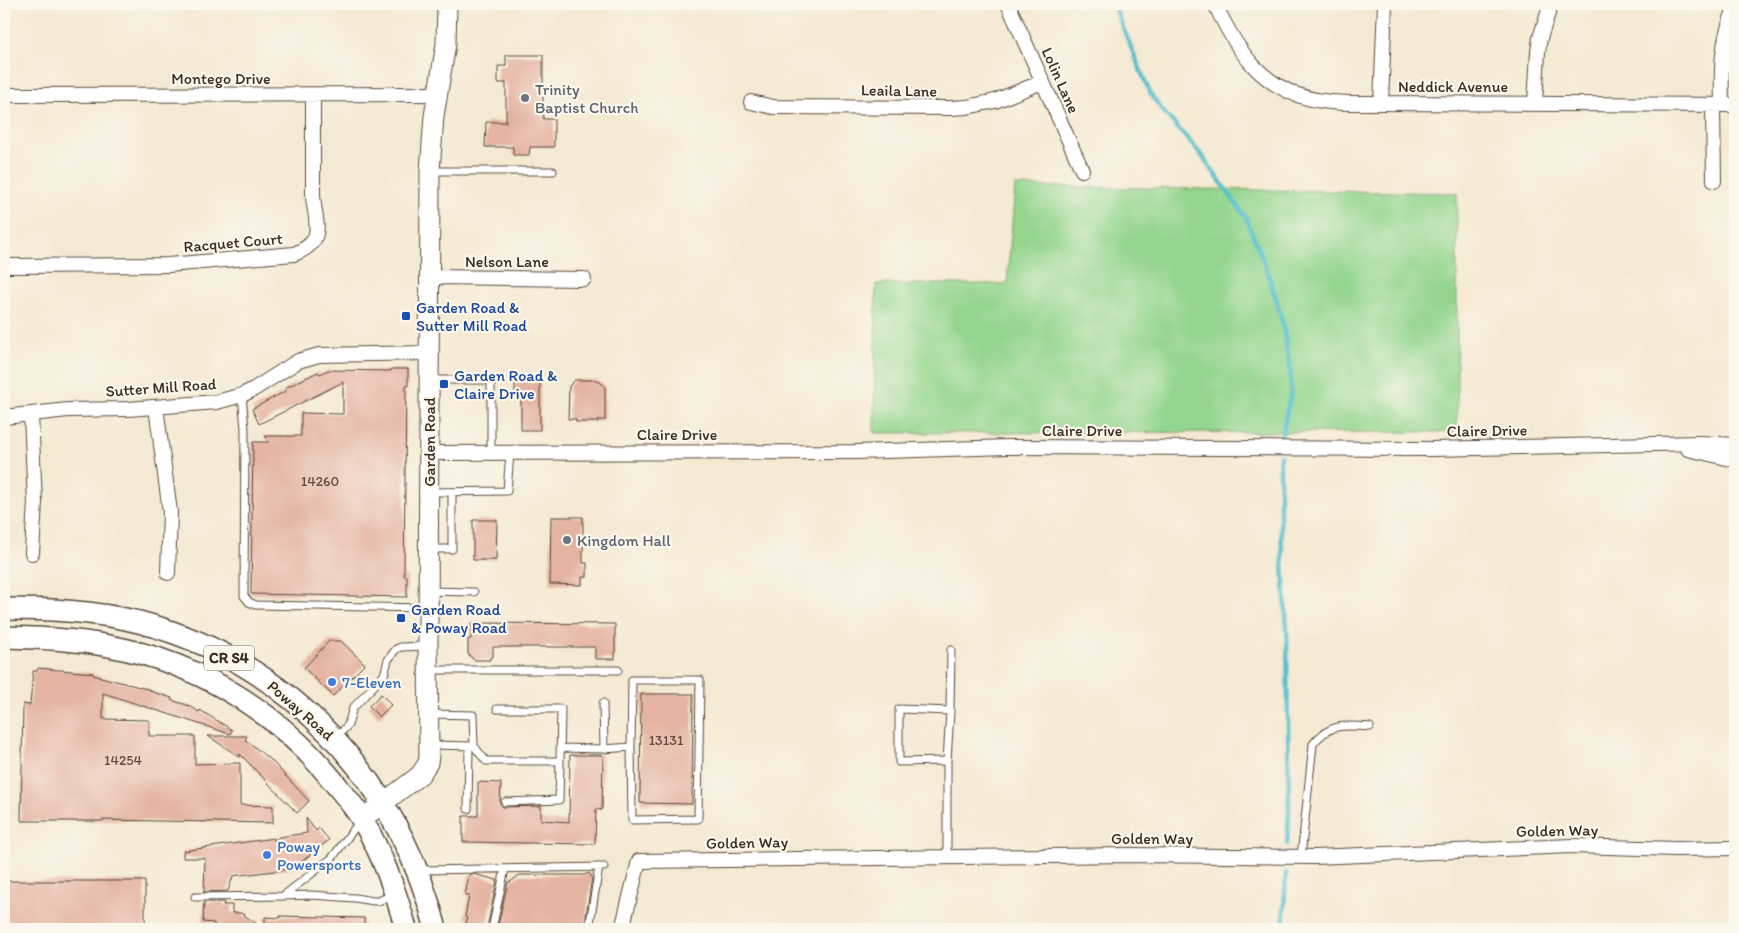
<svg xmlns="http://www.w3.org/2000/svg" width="1739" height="933" font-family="Itim,sans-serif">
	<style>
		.green { fill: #93d58d; stroke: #678056 }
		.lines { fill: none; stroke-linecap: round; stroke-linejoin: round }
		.stream { stroke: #51becc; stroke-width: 4.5 }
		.building { fill: #e4b3a1 }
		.lane-casing { stroke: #574739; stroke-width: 9 }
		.street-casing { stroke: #574739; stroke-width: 16 }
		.secondary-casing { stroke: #574739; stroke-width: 21 }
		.primary-casing { stroke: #574739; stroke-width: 24 }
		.lane { stroke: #fff; stroke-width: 7 }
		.street { stroke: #fff; stroke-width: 14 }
		.secondary { stroke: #fff; stroke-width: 19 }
		.primary { stroke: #fff; stroke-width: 21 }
		.worship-dot { fill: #6b7280; stroke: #fbf7ec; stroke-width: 2 }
		.transit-dot { fill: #1a4fb4; stroke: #fbf7ec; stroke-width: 2 }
		.shop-dot { fill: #3f7fe0; stroke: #fbf7ec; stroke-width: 2 }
		.labels { text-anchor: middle; stroke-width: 4.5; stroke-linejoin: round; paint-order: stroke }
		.number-label { font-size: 14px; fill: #654c3f }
		.shield { fill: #fbf7ec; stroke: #75685c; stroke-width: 1 }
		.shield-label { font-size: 15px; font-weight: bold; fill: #3b2a1e }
		.street-label { font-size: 16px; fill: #3b2a1e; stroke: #fbf7ec }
		.worship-label { font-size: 16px; fill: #5b616d; stroke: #fbf7ec; text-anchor: start }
		.transit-label { font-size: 16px; fill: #164399; stroke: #fbf7ec; text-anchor: start }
		.shop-label { font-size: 16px; fill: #366cbe; stroke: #fbf7ec; text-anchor: start }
	</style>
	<rect width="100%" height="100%" fill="#fbf7ec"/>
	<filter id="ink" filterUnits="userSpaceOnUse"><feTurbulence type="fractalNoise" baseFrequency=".02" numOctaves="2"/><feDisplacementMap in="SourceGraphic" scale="10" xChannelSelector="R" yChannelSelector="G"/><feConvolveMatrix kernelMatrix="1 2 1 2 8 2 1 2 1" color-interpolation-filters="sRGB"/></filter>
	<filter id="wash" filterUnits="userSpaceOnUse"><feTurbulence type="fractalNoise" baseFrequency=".0096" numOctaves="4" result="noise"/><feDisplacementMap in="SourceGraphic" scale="20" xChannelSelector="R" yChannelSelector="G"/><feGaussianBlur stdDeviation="1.12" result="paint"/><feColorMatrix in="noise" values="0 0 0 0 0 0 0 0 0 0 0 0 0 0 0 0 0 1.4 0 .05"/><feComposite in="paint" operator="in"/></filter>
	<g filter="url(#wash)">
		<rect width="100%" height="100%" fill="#f4e9d2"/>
		<path class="green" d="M1015 186 1457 193V432L874 433 876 284H1007Z"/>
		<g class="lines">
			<path class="stream" d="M1113 4 1150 93 1162 110 1203 157 1246 218 1267 270 1282 320 1290 367 1291 392 1280 444
				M1280 456V516L1287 631 1289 813 1287 844
				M1283 929 1286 873"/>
		</g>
		<g id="blocks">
			<path class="building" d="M506 55H543V119H554V147H530L529 155H513V147H485L486 122H506V83H498V66H506Z
				M391 369H408V386H406L404 576H407V597L251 594 253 442H269L265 436H301V413L343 414V382L259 424 252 409 286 391 285 388 318 372 320 374 328 370 391 371Z
				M515 377H540V430H521V392H515Z
				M575 380H597L605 386V420H599L598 422H576V419H568L569 386Z
				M551 517H583V563H587V577H582V585L550 584Z
				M473 520H497L496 560H473Z
				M471 623 615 624V659H595V647H493V657H490V660H474L468 654V639H471Z
				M329 641H341L365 664 333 696 304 668Z
				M38 668 93 673V675L151 690 150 691 172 698 171 700 190 706 199 712 200 710 232 730 230 734 103 693V719L149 720V736H195V764L240 763V805L273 806V823L102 820V821H21L23 704 30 705 33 671H37Z
				M381 694 391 705 379 717 369 706Z
				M641 694H693L692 804 640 803Z
				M208 736H247L245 740 255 747 267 758 268 757 309 801 297 813 240 754V757Z
				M570 755H603L602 810 596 809 595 844 463 842V816H478V782L501 783 500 803 503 807 541 806V820L569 822Z
				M306 818 316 831 319 828 329 840 292 869 233 876 228 891 204 892 205 858H183V851L274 838V841L279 837 307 833Z
				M589 873 592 877 584 929H497L508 882H510L520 875H584Z
				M473 874 497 880 487 928 466 924 467 918 465 917 469 895H465L469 875Z
				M6 881H145V929H6Z
				M204 902H224L223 905H232V913H241L264 929H214V923L203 922Z
				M280 916 364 918V929H265V917L280 918Z"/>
		</g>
	</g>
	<g filter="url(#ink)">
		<use href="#blocks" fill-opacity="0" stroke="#574739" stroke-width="1"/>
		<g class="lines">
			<defs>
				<path id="lane" d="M431 171H553
					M429 380H491V452
					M242 395 245 429 244 596 249 602 256 605 428 608
					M429 492 507 491 510 453
					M430 549H452V492
					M428 591 474 592
					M429 670H618
					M950 711 951 650
					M430 714 473 715 474 746 430 745
					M336 738 348 725 353 708 384 675 388 660 396 649 401 647 427 646
					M474 746 486 761H560L561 709H497
					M560 748 604 749 603 703
					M604 749 631 747 632 820 698 819 700 680H632L631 747
					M505 802 559 800 560 761
					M468 809 469 746
					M947 857V761L899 762V709L950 711 947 761
					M1301 857 1313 744C1329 723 1345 725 1370 727
					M420 870 604 867
					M283 896 311 895 355 898 373 901H378L393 895
					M195 897 283 896 332 858 360 821
					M492 929 505 869
					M589 929 599 867"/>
				<path id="street" d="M1008 4 1082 170
					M1215 4C1238 54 1265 93 1323 101 1342 104 1362 103 1381 103L1735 105
					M4 95 438 94
					M751 102 773 107 951 108 967 107 995 101 1042 82
					M1381 103 1385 4
					M1535 103 1538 52 1540 38 1551 4
					M1713 105 1714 181
					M1722 105C1721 69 1721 42 1735 8
					M4 266 168 265 294 254C327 241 315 223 313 196V95
					M430 277 584 279
					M156 407 170 512 168 573
					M31 415 35 502 32 553
					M4 417 68 410 128 409 217 402 242 395 254 389 298 361 319 355 429 353
					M1688 449 1735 460
					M429 453 856 452 1008 447 1432 449 1700 443 1735 445
					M622 929 639 861 1129 855 1315 857 1572 846 1677 849 1735 848"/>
				<path id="secondary" d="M362 819 420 775 428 763 429 756 428 646 430 171 434 116 446 44 447 4"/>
				<path id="primary" d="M4 609C49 609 94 611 139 622 289 661 398 780 436 929
					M4 637C39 638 74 639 109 646 201 663 281 714 338 787 347 798 356 809 363 821 382 854 396 892 406 929"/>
			</defs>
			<use href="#lane" class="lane-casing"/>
			<use href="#street" class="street-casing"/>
			<use href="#secondary" class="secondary-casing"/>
			<use href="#primary" class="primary-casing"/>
			<use href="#lane" class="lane"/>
			<use href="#street" class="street"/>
			<use href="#secondary" class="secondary"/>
			<use href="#primary" class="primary"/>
		</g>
	</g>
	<g class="worship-dot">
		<circle cx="525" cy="98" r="5"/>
		<circle cx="567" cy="540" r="5"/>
	</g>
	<g class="transit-dot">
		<rect x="401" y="311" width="10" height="10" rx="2.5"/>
		<rect x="439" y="379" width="10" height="10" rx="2.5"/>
		<rect x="396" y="613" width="10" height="10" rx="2.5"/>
	</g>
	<g class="shop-dot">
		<circle cx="332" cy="682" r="5"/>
		<circle cx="267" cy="855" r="5"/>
	</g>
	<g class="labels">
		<g class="number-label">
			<text x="320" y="486">14260</text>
			<text x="666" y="745">13131</text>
			<text x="123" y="765">14254</text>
		</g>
		<rect class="shield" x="204" y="645.5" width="50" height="25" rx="4"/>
		<g class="shield-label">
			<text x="229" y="663">CR S4</text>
		</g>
		<g class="street-label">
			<text x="221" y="84">Montego Drive</text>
			<text transform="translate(1061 80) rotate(66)" y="6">Lolin Lane</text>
			<text x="1453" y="92">Neddick Avenue</text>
			<text transform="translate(899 90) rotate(1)" y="6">Leaila Lane</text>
			<text transform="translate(233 242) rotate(-5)" y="6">Racquet Court</text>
			<text x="507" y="267">Nelson Lane</text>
			<text transform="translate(161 387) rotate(-4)" y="6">Sutter Mill Road</text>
			<text x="1082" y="436">Claire Drive</text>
			<text transform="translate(1487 430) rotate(-1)" y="6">Claire Drive</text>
			<text x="677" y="440">Claire Drive</text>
			<text transform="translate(429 442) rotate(-90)" y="6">Garden Road</text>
			<text transform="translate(301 710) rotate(41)" y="6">Poway Road</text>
			<text transform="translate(1557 830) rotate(-1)" y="6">Golden Way</text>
			<text x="1152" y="844">Golden Way</text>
			<text transform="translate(747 842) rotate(-1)" y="6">Golden Way</text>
		</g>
		<g class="worship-label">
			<text x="535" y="95">Trinity<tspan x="535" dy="18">Baptist Church</tspan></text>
			<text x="577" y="546">Kingdom Hall</text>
		</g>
		<g class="transit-label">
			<text x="416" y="313">Garden Road &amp;<tspan x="416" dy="18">Sutter Mill Road</tspan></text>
			<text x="454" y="381">Garden Road &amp;<tspan x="454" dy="18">Claire Drive</tspan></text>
			<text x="411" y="615">Garden Road<tspan x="411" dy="18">&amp; Poway Road</tspan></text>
		</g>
		<g class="shop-label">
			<text x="342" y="688">7-Eleven</text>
			<text x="277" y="852">Poway<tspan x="277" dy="18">Powersports</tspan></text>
		</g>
	</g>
	<rect width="1739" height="933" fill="none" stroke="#fbf7ec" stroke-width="20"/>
</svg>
